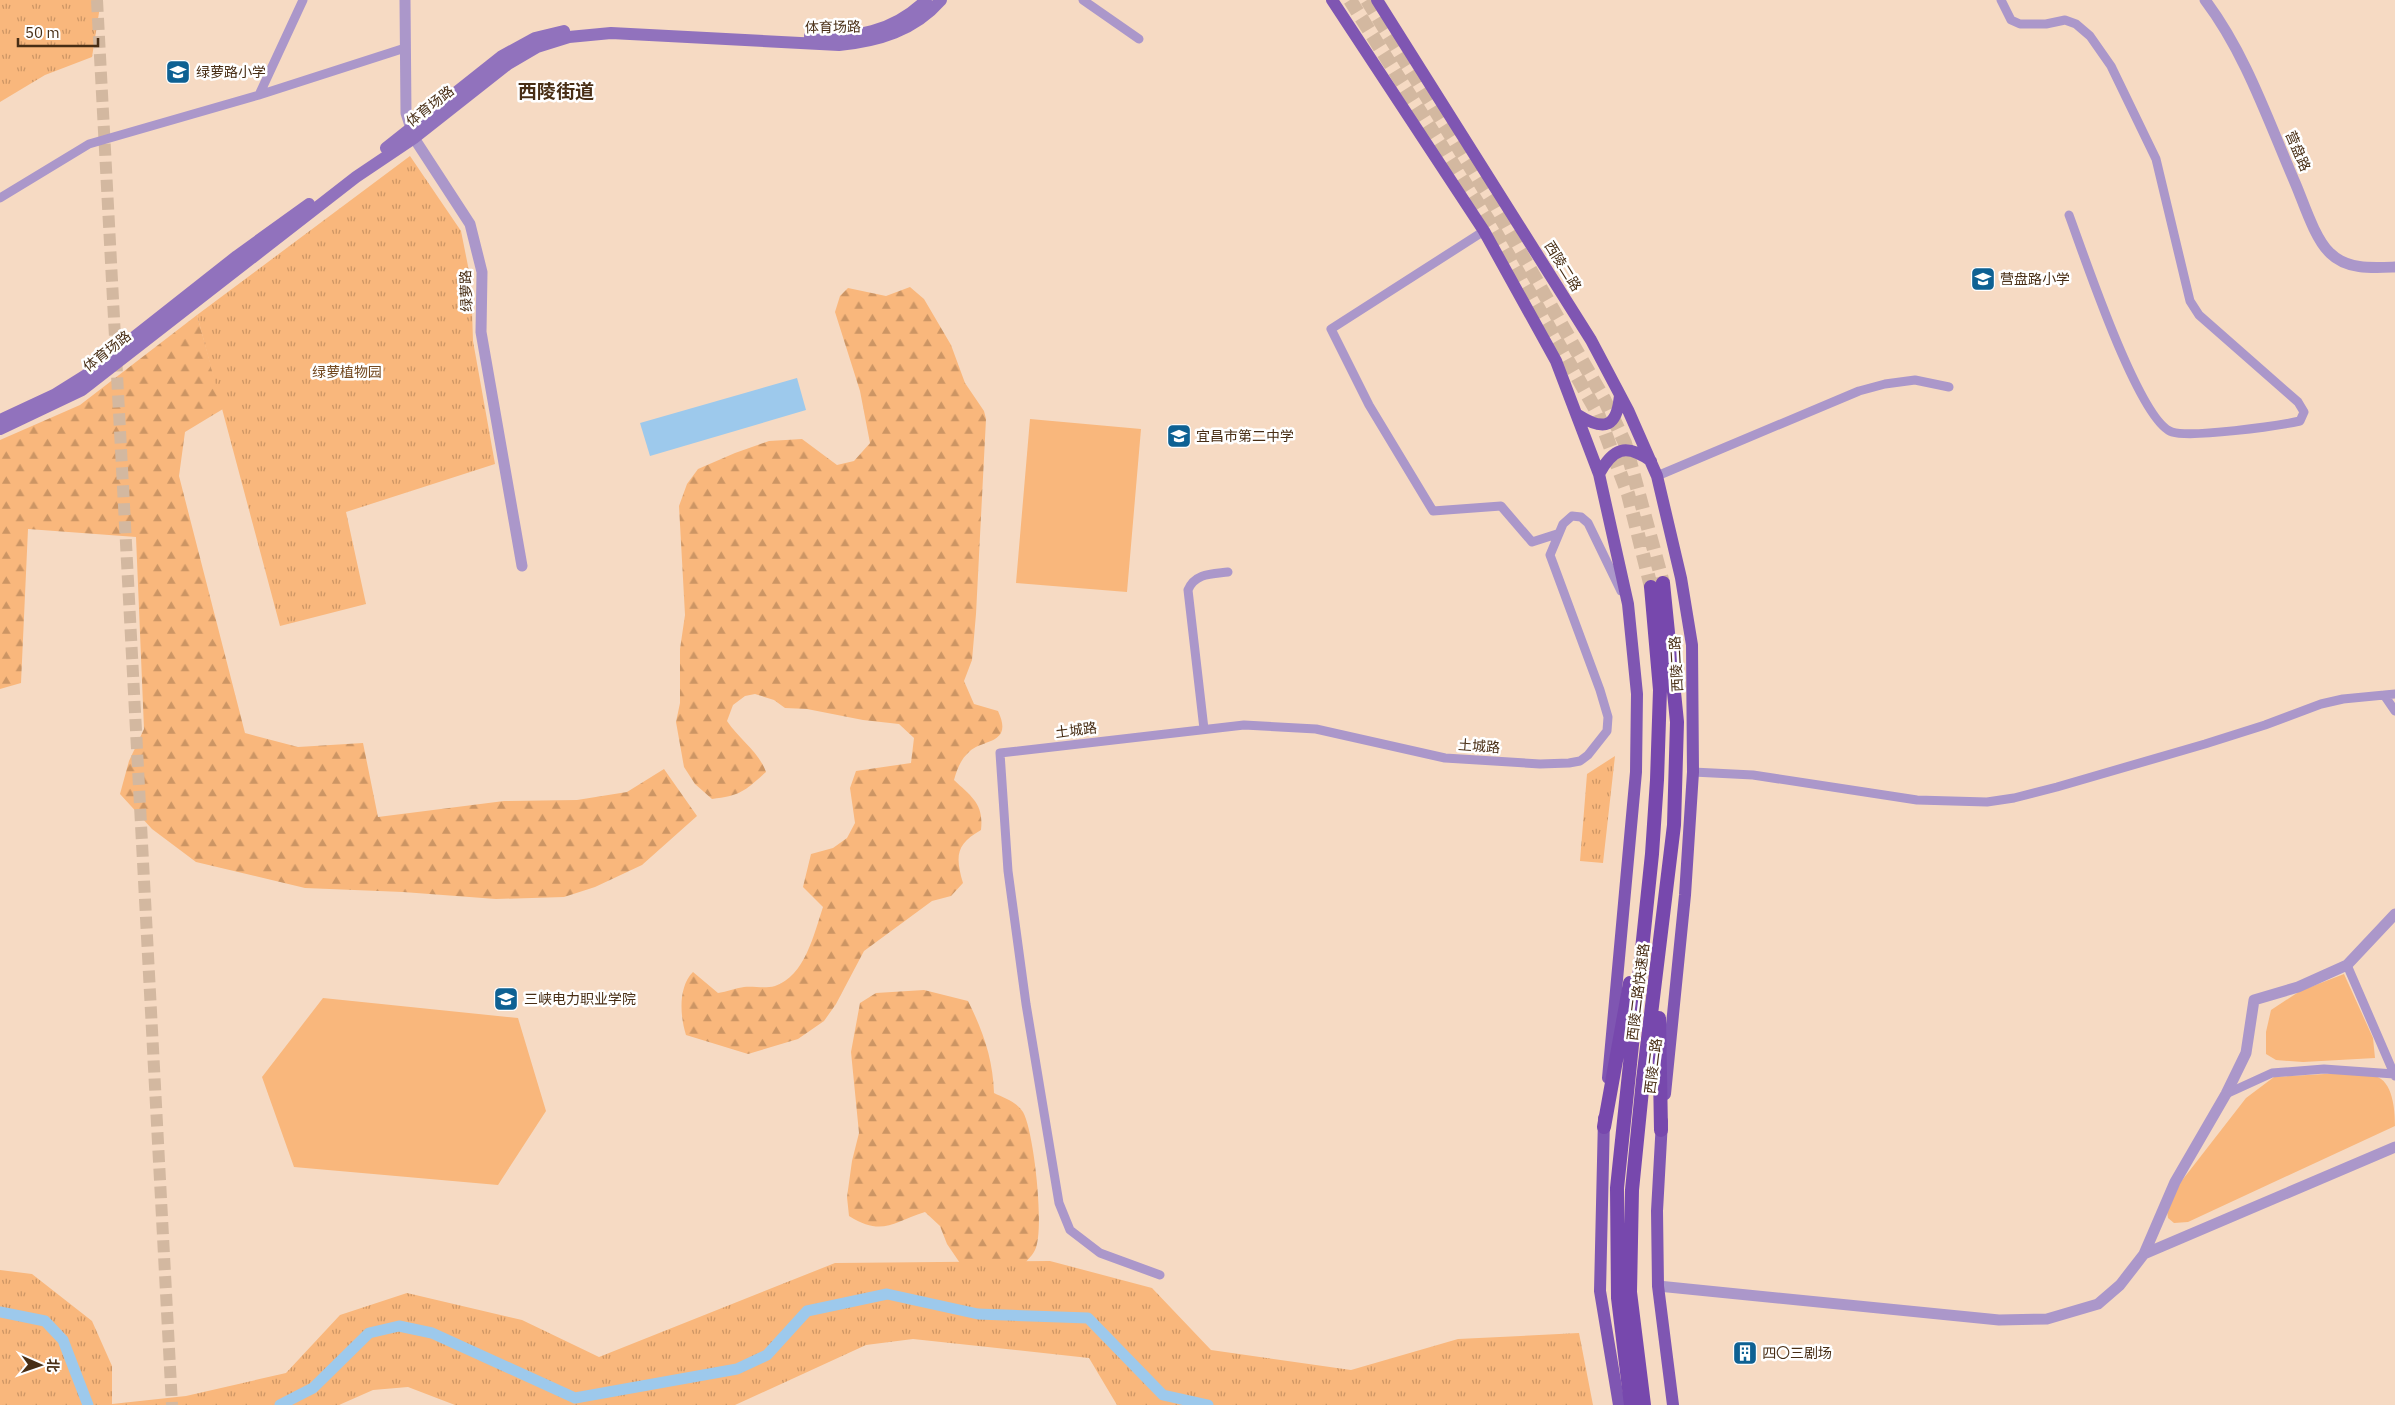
<svg xmlns="http://www.w3.org/2000/svg" width="2395" height="1405" font-family="'IBM Plex Sans','Noto Sans SC',sans-serif">
	<style>
		.green { fill: #f9b77c }
		.forest { fill: url(#forest-firs) }
		.park { fill: url(#park-tufts) }
		.water { fill: #9dc9ec }
		.lines { fill: none; stroke-linecap: round; stroke-linejoin: round }
		.canal { stroke: #9dc9ec; stroke-width: 11 }
		.primary-tunnel { stroke: #d3b8a0; stroke-width: 12; stroke-dasharray: 12 6; stroke-linecap: butt }
		.trunk-tunnel { stroke: #d3b8a0; stroke-width: 14; stroke-dasharray: 14 7; stroke-linecap: butt }
		.minor { stroke: #ab97ca; stroke-width: 9 }
		.tertiary { stroke: #ab97ca; stroke-width: 11 }
		.secondary { stroke: #9172bd; stroke-width: 12 }
		.primary { stroke: #7f56b2; stroke-width: 12 }
		.trunk { stroke: #7748ad; stroke-width: 14 }
		.labels { text-anchor: middle; stroke-width: 5; stroke-linejoin: round; paint-order: stroke }
		.street-label { font-size: 14px; fill: #482e15; stroke: #fff }
		.poi-label { font-size: 14px; fill: #482e15; stroke: #fff; text-anchor: start }
		.park-label { font-size: 14px; fill: #734920; stroke: #fff }
		.district-label { font-size: 19px; font-weight: bold; fill: #482e15; stroke: #fff }
	</style>
	<defs>
		<pattern id="forest-firs" width="22" height="20" patternUnits="userSpaceOnUse" patternTransform="scale(1.25)"><rect width="22" height="20" fill="#f9b77c"/><path d="M5 1l3.5 6h-7zM16 11l3.5 6h-7z" fill="#cc9564"/></pattern>
		<pattern id="park-tufts" width="24" height="20" patternUnits="userSpaceOnUse" patternTransform="scale(1.25)"><rect width="24" height="20" fill="#f9b77c"/><path d="M3 7l-1-3M5 7V3M7 7l1-3M15 17l-1-3M17 17v-4M19 17l1-3" fill="none" stroke="#cc9564"/></pattern>
	</defs>
	<rect width="100%" height="100%" fill="#f6dac3"/>
	<path class="green" d="M1030 419 1141 429 1127 592 1016 583Z
		M2344 974 2373 1038 2375 1058 2303 1062 2276 1060 2266 1054V1032L2271 1010 2300 991Z
		M323 998 518 1018 546 1111 498 1185 294 1167 262 1077Z
		M2342 1073C2352 1074 2365 1073 2375 1076 2393 1081 2395 1110 2395 1126L2188 1222 2174 1223 2168 1218 2167 1211 2180 1183 2246 1098 2274 1077Z"/>
	<path class="forest" d="M910 287 924 299 951 345 965 383 984 411 986 419 976 614 972 660 964 681 974 704 998 711C1014 745 982 739 969 752 961 759 957 769 954 780 972 797 984 804 981 830 956 844 955 856 963 883L951 896 932 901 864 951 836 1004 824 1021 798 1039 748 1054 686 1035C680 1016 678 987 693 972L718 993C727 992 735 988 744 987 755 986 764 989 775 986 805 976 814 934 823 907L803 887 811 854 833 848 847 838 855 823 850 788 856 771 911 763 914 738 899 724 863 720 807 709 785 708 774 700 755 694 745 696 733 705 727 721C739 739 759 752 766 772 745 791 740 796 712 799L695 784 684 767 676 722 680 703V649L685 615 679 506 687 484 698 469 735 453 769 441 802 439 837 465 854 461 870 443 860 391 835 312 840 296 848 288 886 296Z
		M197 315 223 409 185 432 179 476 245 733 298 747 363 743 378 817 504 801 577 800 627 792 664 769 697 816 642 865 595 887 564 897 496 899 403 892 305 888 196 862 152 829 120 794 129 761 144 729 136 537 28 529 21 683 0 689V440L80 405Z
		M924 990 968 1001C983 1031 993 1059 994 1093 1004 1098 1017 1102 1023 1112 1034 1131 1045 1231 1035 1250 1032 1257 1023 1264 1017 1270L962 1266 947 1244 940 1226 925 1212C892 1222 883 1237 849 1216L847 1197 852 1161 859 1133 851 1052 860 1003 876 993Z"/>
	<path class="park" d="M0 0H101L92 57 45 75 0 102Z
		M410 156 461 231 471 281 473 341 495 464 346 512 366 604 280 626 197 315Z
		M1615 756 1603 863 1580 861 1587 774Z
		M1050 1261 1152 1288 1211 1350 1351 1370 1458 1339 1579 1333 1593 1405H1117L1089 1358 913 1339 866 1345 735 1405H455L408 1387 373 1390 339 1405H0V1270L32 1274 92 1321 112 1366V1404L186 1396 286 1373 340 1315 407 1293 522 1320 599 1357 835 1263Z"/>
	<path class="water" d="M797 378 806 410 650 456 640 423Z"/>
	<g class="lines">
		<path class="canal" d="M0 1312 45 1321 63 1340 88 1405
			M280 1405 313 1388 369 1333 399 1326 432 1333 575 1398 737 1369 767 1355 807 1311 887 1294 978 1314 1088 1318 1163 1395 1208 1405"/>
		<path class="primary-tunnel" d="M97 0 172 1405"/>
		<path class="trunk-tunnel" d="M1350 0 1492 226 1598 414 1628 494 1651 587
			M1367 0 1490 199 1604 399 1625 443 1663 583"/>
		<path class="minor" d="M1083 0 1139 39
			M2001 0 2011 20 2020 24H2046L2065 20 2076 24 2090 36 2111 66 2156 159 2190 301 2199 315 2298 402 2304 412 2300 421C2277 426 2192 438 2172 432 2139 422 2083 252 2069 215
			M259 95 303 0
			M0 198 89 144 259 95 405 48
			M1484 231 1331 329 1369 405 1433 511 1501 506 1532 542 1557 534
			M1657 476 1859 391 1885 384 1915 380 1949 387
			M2384 695 2395 711
			M1204 729 1188 590C1195 573 1212 574 1228 572
			M1693 772 1753 775 1917 800 1987 802 2014 798 2057 787 2205 744 2265 725 2321 704 2343 699 2395 694
			M2347 965 2395 1076
			M2226 1094 2272 1073 2324 1069 2394 1074
			M1160 1275 1100 1253 1070 1230 1059 1203 1026 1004 1008 871 1000 753 1244 725 1316 729 1445 758 1540 764 1569 763 1580 761 1588 755 1607 731 1608 717 1600 690 1550 555 1563 524 1572 516 1581 517 1588 523 1621 591"/>
		<path class="tertiary" d="M405 0 406 113 414 138 470 224 482 272 481 332 522 566
			M2205 0C2246 54 2269 123 2296 185 2304 204 2315 239 2330 253 2347 270 2373 268 2395 267
			M2144 1254 2395 1147
			M1658 1286 1999 1320 2047 1319 2098 1304 2120 1285 2144 1254 2175 1182 2226 1094 2246 1053 2254 1000 2298 987 2347 965 2395 914"/>
		<path class="secondary" d="M810 36C854 39 894 32 926 0
			M386 148 502 56 535 38 564 31
			M0 420 54 395 86 375 237 256 309 204
			M0 429 82 390 356 177 414 138 508 64 537 47 569 37 611 33 839 45C878 41 914 31 941 0"/>
		<path class="primary" d="M1332 0 1484 231 1556 361 1599 474 1628 604 1637 694 1636 772 1608 1078
			M1377 0 1591 340 1628 410 1657 476 1681 578 1692 645 1693 772 1685 895 1665 1094
			M1578 415C1605 432 1617 427 1620 395
			M1599 474C1613 448 1626 443 1651 461
			M1604 1118 1600 1291 1619 1405
			M1662 1121 1657 1211 1658 1286 1673 1405"/>
		<path class="trunk" d="M1659 1018 1661 1130
			M1604 1127 1630 983
			M1631 1405 1618 1298 1617 1188 1652 854 1657 780 1660 690 1651 587
			M1644 1405 1630 1292 1632 1190 1643 1080 1674 825 1677 722 1663 583"/>
	</g>
	<defs>
		<symbol id="school-square" viewBox="-11 -11 22 22"><rect x="-9" y="-9" width="18" height="18" rx="4" fill="#0e6193" stroke="#fff"/><path d="M0-5L7-2L0 1L-7-2ZM-4 1L0 2.5L4 1V4Q0 6-4 4Z" fill="#fff"/></symbol>
		<symbol id="university-square" viewBox="-11 -11 22 22"><rect x="-9" y="-9" width="18" height="18" rx="4" fill="#0e6193" stroke="#fff"/><path d="M0-5L7-2L0 1L-7-2ZM-4 1L0 2.5L4 1V4Q0 6-4 4Z" fill="#fff"/></symbol>
		<symbol id="building-square" viewBox="-11 -11 22 22"><rect x="-9" y="-9" width="18" height="18" rx="4" fill="#0e6193" stroke="#fff"/><path d="M-4-6H4V6H1V3H-1V6H-4ZM-2.5-4.3h1.7v1.8h-1.7ZM.8-4.3h1.7v1.8H.8ZM-2.5-1h1.7V.8h-1.7ZM.8-1h1.7V.8H.8Z" fill="#fff"/></symbol>
	</defs>
	<g fill-rule="evenodd">
		<use href="#school-square" x="164" y="58" width="28" height="28"/>
		<use href="#school-square" x="1969" y="265" width="28" height="28"/>
		<use href="#school-square" x="1165" y="422" width="28" height="28"/>
		<use href="#university-square" x="492" y="985" width="28" height="28"/>
		<use href="#building-square" x="1731" y="1339" width="28" height="28"/>
	</g>
	<g class="labels">
		<g class="street-label">
			<text transform="translate(833 27) rotate(-1)" y="5">体育场路</text>
			<text transform="translate(430 106) rotate(-38)" y="5">体育场路</text>
			<text transform="translate(2298 151) rotate(67)" y="5">营盘路</text>
			<text transform="translate(1563 266) rotate(58)" y="5">西陵二路</text>
			<text transform="translate(466 291) rotate(-92)" y="5">绿萝路</text>
			<text transform="translate(107 351) rotate(-38)" y="5">体育场路</text>
			<text transform="translate(1676 664) rotate(-93)" y="5">西陵二路</text>
			<text transform="translate(1076 730) rotate(-7)" y="5">土城路</text>
			<text transform="translate(1479 746) rotate(4)" y="5">土城路</text>
			<text transform="translate(1638 992) rotate(-83)" y="5">西陵二路快速路</text>
			<text transform="translate(1653 1066) rotate(-83)" y="5">西陵二路</text>
		</g>
		<g class="poi-label">
			<text x="196" y="77">绿萝路小学</text>
			<text x="2000" y="284">营盘路小学</text>
			<text x="1196" y="441">宜昌市第二中学</text>
			<text x="524" y="1004">三峡电力职业学院</text>
			<text x="1762" y="1358">四〇三剧场</text>
		</g>
		<g class="park-label">
			<text x="347" y="377">绿萝植物园</text>
		</g>
		<g class="district-label">
			<text x="556" y="98">西陵街道</text>
		</g>
	</g>
	<g transform="translate(40 1365) rotate(92)" stroke="#ffffff" stroke-width="4" paint-order="stroke">
	<path d="M0-4L9 19L0 12L-9 19Z" fill="#482e15"/>
	<text y="-8" font-size="14" font-weight="bold" text-anchor="middle" fill="#482e15">北</text>
	</g>
	<path d="M18 38v8h80v-8" fill="none" stroke="#482e15" stroke-width="2.5"/>
	<text x="25" y="38" font-size="15" fill="#482e15" stroke="#ffffff" stroke-width="4" paint-order="stroke">50 m</text>
</svg>
